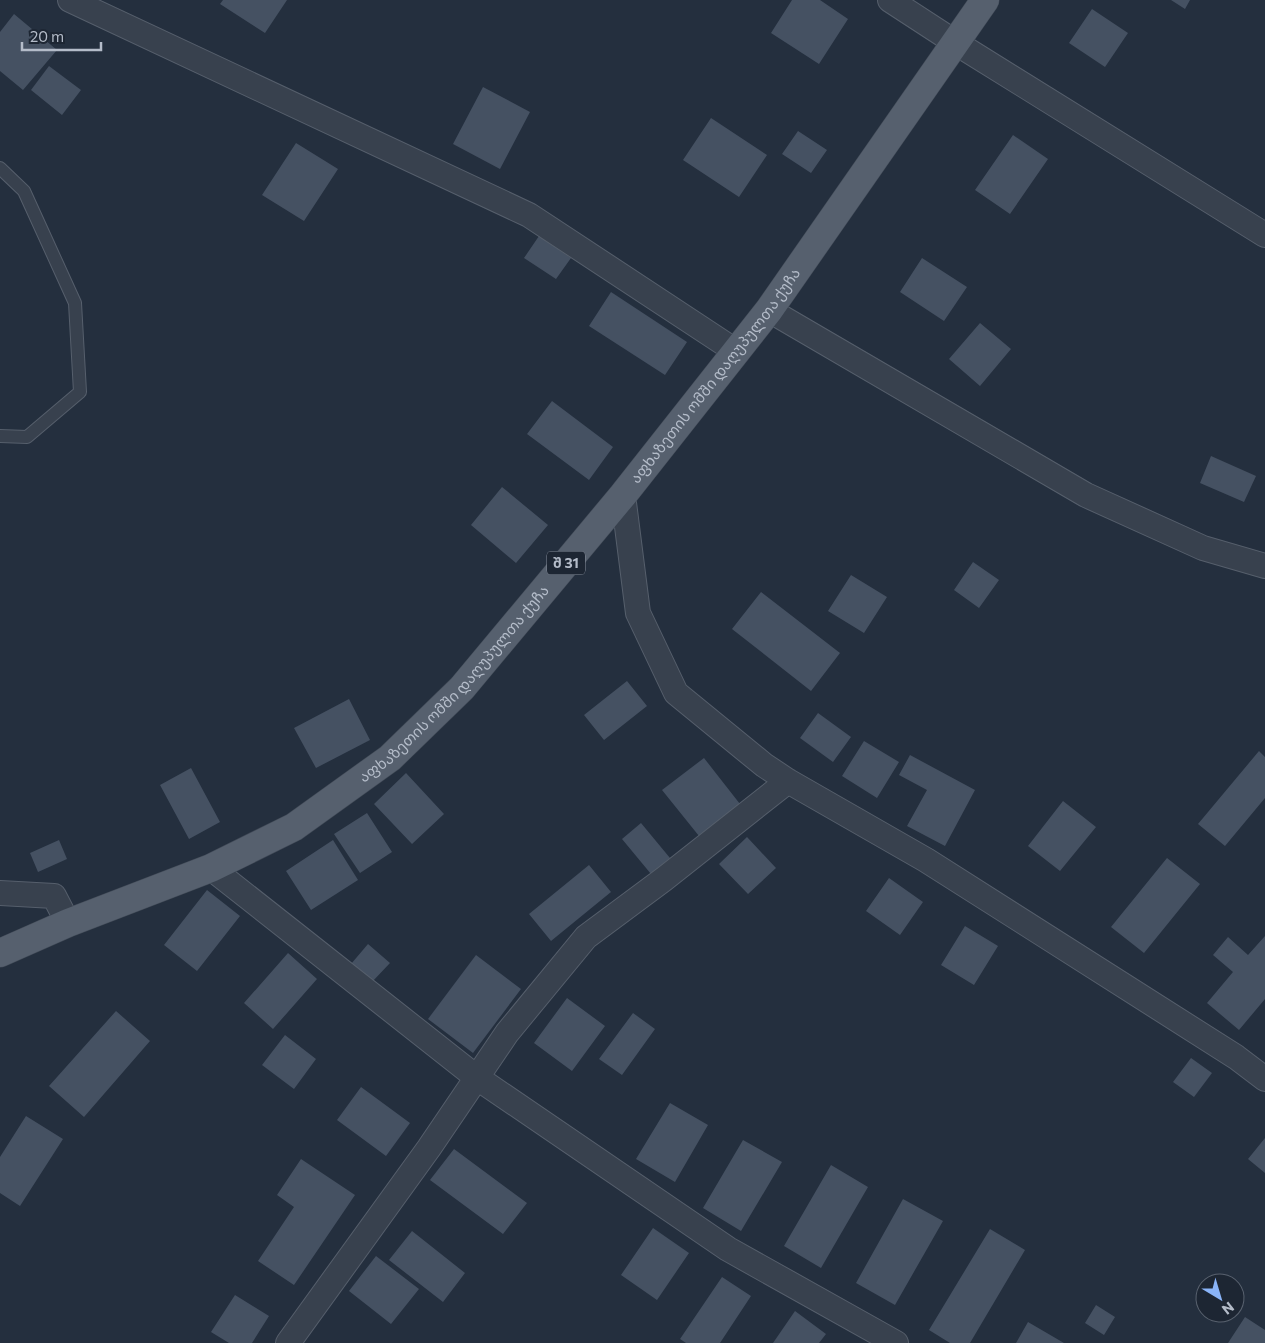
<svg xmlns="http://www.w3.org/2000/svg" width="1265" height="1343" font-family="Commissioner,'Noto Sans Georgian',sans-serif">
	<style>
		.building { fill: #455162 }
		.lines { fill: none; stroke-linecap: round; stroke-linejoin: round }
		.lane-casing { stroke: #565f6c; stroke-width: 14 }
		.street-casing { stroke: #565f6c; stroke-width: 26 }
		.primary-casing { stroke: #414a57; stroke-width: 29 }
		.lane { stroke: #38414e; stroke-width: 12 }
		.street { stroke: #38414e; stroke-width: 24 }
		.primary { stroke: #56606e; stroke-width: 28 }
		.labels { text-anchor: middle; stroke-width: 4; stroke-linejoin: round; paint-order: stroke }
		.shield { fill: #1d2633; stroke: #878f9c; stroke-width: 1 }
		.shield-label { font-size: 14px; font-weight: bold; fill: #b4bcc9 }
		.street-label { font-size: 15px; fill: #b4bcc9; stroke: #1d2633 }
	</style>
	<rect width="100%" height="100%" fill="#242f3e"/>
	<path class="building" d="M223 0H287L265 33 220 4Z
		M792 0H820L848 19 819 64 771 33Z
		M1171 0H1190L1185 9Z
		M1092 9 1128 33 1105 67 1069 43Z
		M14 14 57 50 23 90 0 71V32Z
		M49 66 81 90 62 115 31 90Z
		M483 87 530 112 500 169 453 144Z
		M711 118 767 155 739 197 683 160Z
		M798 131 827 150 811 173 782 154Z
		M1013 135 1048 159 1010 214 975 190Z
		M296 143 338 169 304 221 262 195Z
		M539 236 571 258 556 279 524 258Z
		M922 258 967 287 944 321 900 292Z
		M611 292 687 342 665 375 589 326Z
		M980 323 1011 349 980 386 949 359Z
		M552 401 613 447 589 480 527 434Z
		M1211 456 1256 476 1244 502 1200 483Z
		M502 487 548 525 516 563 471 525Z
		M973 562 999 580 979 608 954 590Z
		M851 575 887 597 864 633 828 611Z
		M761 592 840 653 811 691 732 629Z
		M627 681 647 706 604 740 584 715Z
		M349 699 370 740 316 768 294 728Z
		M818 713 851 737 833 762 800 738Z
		M864 741 899 762 877 798 842 776Z
		M1259 751 1265 757V798L1225 846 1198 824Z
		M910 755 975 790 945 846 907 826 927 790 899 775Z
		M704 758 740 804 699 836 662 790Z
		M191 768 220 822 189 839 160 785Z
		M406 773 444 814 412 844 374 804Z
		M1063 801 1096 827 1060 871 1028 846Z
		M367 813 392 852 360 873 334 834Z
		M641 823 670 858 651 874 622 839Z
		M747 837 776 868 748 894 719 864Z
		M59 840 67 859 38 872 30 853Z
		M333 840 358 880 311 910 286 871Z
		M1167 858 1200 884 1144 953 1111 927Z
		M589 865 611 892 551 941 529 914Z
		M889 878 923 902 900 935 866 911Z
		M207 890 240 916 197 971 164 945Z
		M965 926 998 946 974 985 941 965Z
		M1265 936V999L1239 1030 1207 1003 1233 972 1213 955 1228 937 1248 955Z
		M368 944 390 963 372 982 351 964Z
		M288 953 317 979 273 1029 244 1003Z
		M476 955 521 989 473 1053 428 1019Z
		M567 998 605 1026 572 1071 534 1043Z
		M116 1011 150 1041 84 1117 49 1086Z
		M633 1013 655 1029 622 1075 599 1059Z
		M285 1035 316 1059 294 1089 262 1065Z
		M1191 1058 1212 1073 1194 1097 1173 1082Z
		M361 1087 410 1123 386 1156 337 1120Z
		M670 1103 708 1125 675 1182 636 1159Z
		M26 1116 63 1139 20 1206 0 1193V1157Z
		M1265 1138V1173L1248 1159Z
		M743 1140 782 1162 741 1231 703 1208Z
		M454 1149 527 1203 503 1234 430 1180Z
		M301 1159 355 1195 294 1285 258 1261 294 1207 277 1195Z
		M831 1165 868 1187 821 1268 784 1246Z
		M903 1199 943 1221 895 1305 856 1283Z
		M653 1228 689 1253 657 1300 621 1275Z
		M990 1229 1025 1250 970 1343H950L929 1330Z
		M412 1231 465 1273 443 1302 389 1260Z
		M376 1256 419 1289 391 1324 349 1291Z
		M722 1277 751 1296 720 1343H686L680 1339Z
		M235 1295 269 1316 252 1343H229L211 1332Z
		M1096 1305 1115 1317 1104 1335 1085 1323Z
		M795 1311 826 1334 819 1343H773Z
		M1245 1317 1265 1330V1343H1228Z
		M1028 1322 1064 1343H1016Z"/>
	<g class="lines">
		<defs>
			<path id="lane" d="M0 168 24 191 75 303 80 392 27 437 0 436"/>
			<path id="street" d="M70 0 529 215 737 352
				M890 0 956 43 1265 235
				M769 310 1086 495 1203 548 1265 566
				M623 495 638 613 676 693 764 765 788 781 926 860 1236 1057 1265 1079
				M211 868 476 1077 728 1249 896 1343
				M0 893 54 896 68 923
				M288 1343 429 1148 507 1033 586 937 664 879 788 781"/>
			<g id="primary">
				<path id="s1" d="M0 953 68 923 211 868 294 827 390 758 462 688 623 495 769 310 985 0"/>
			</g>
		</defs>
		<use href="#lane" class="lane-casing"/>
		<use href="#street" class="street-casing"/>
		<use href="#primary" class="primary-casing"/>
		<use href="#lane" class="lane"/>
		<use href="#street" class="street"/>
		<use href="#primary" class="primary"/>
	</g>
	<g class="labels">
		<rect class="shield" x="547" y="551.5" width="38" height="23" rx="4"/>
		<g class="shield-label">
			<text x="566" y="568">შ 31</text>
		</g>
		<g class="street-label">
			<text dy="5" stroke="none"><textPath href="#s1" startOffset="941">აფხაზეთის ომში დაღუპულთა ქუჩა</textPath></text>
			<text dy="5" stroke="none"><textPath href="#s1" startOffset="536">აფხაზეთის ომში დაღუპულთა ქუჩა</textPath></text>
		</g>
	</g>
	<g transform="translate(1220 1298) rotate(142)"><circle r="24" fill="#1d2633" stroke="#59626f"/>
	<path d="M0-4L9 19L0 12L-9 19Z" fill="#8ab4f8"/>
	<text y="-8" font-size="14" font-weight="bold" text-anchor="middle" fill="#b4bcc9">N</text>
	</g>
	<path d="M22 42v8h79v-8" fill="none" stroke="#b4bcc9" stroke-width="2.5"/>
	<text x="30" y="42" font-size="15" fill="#b4bcc9" stroke="#1d2633" stroke-width="4" paint-order="stroke">20 m</text>
</svg>
